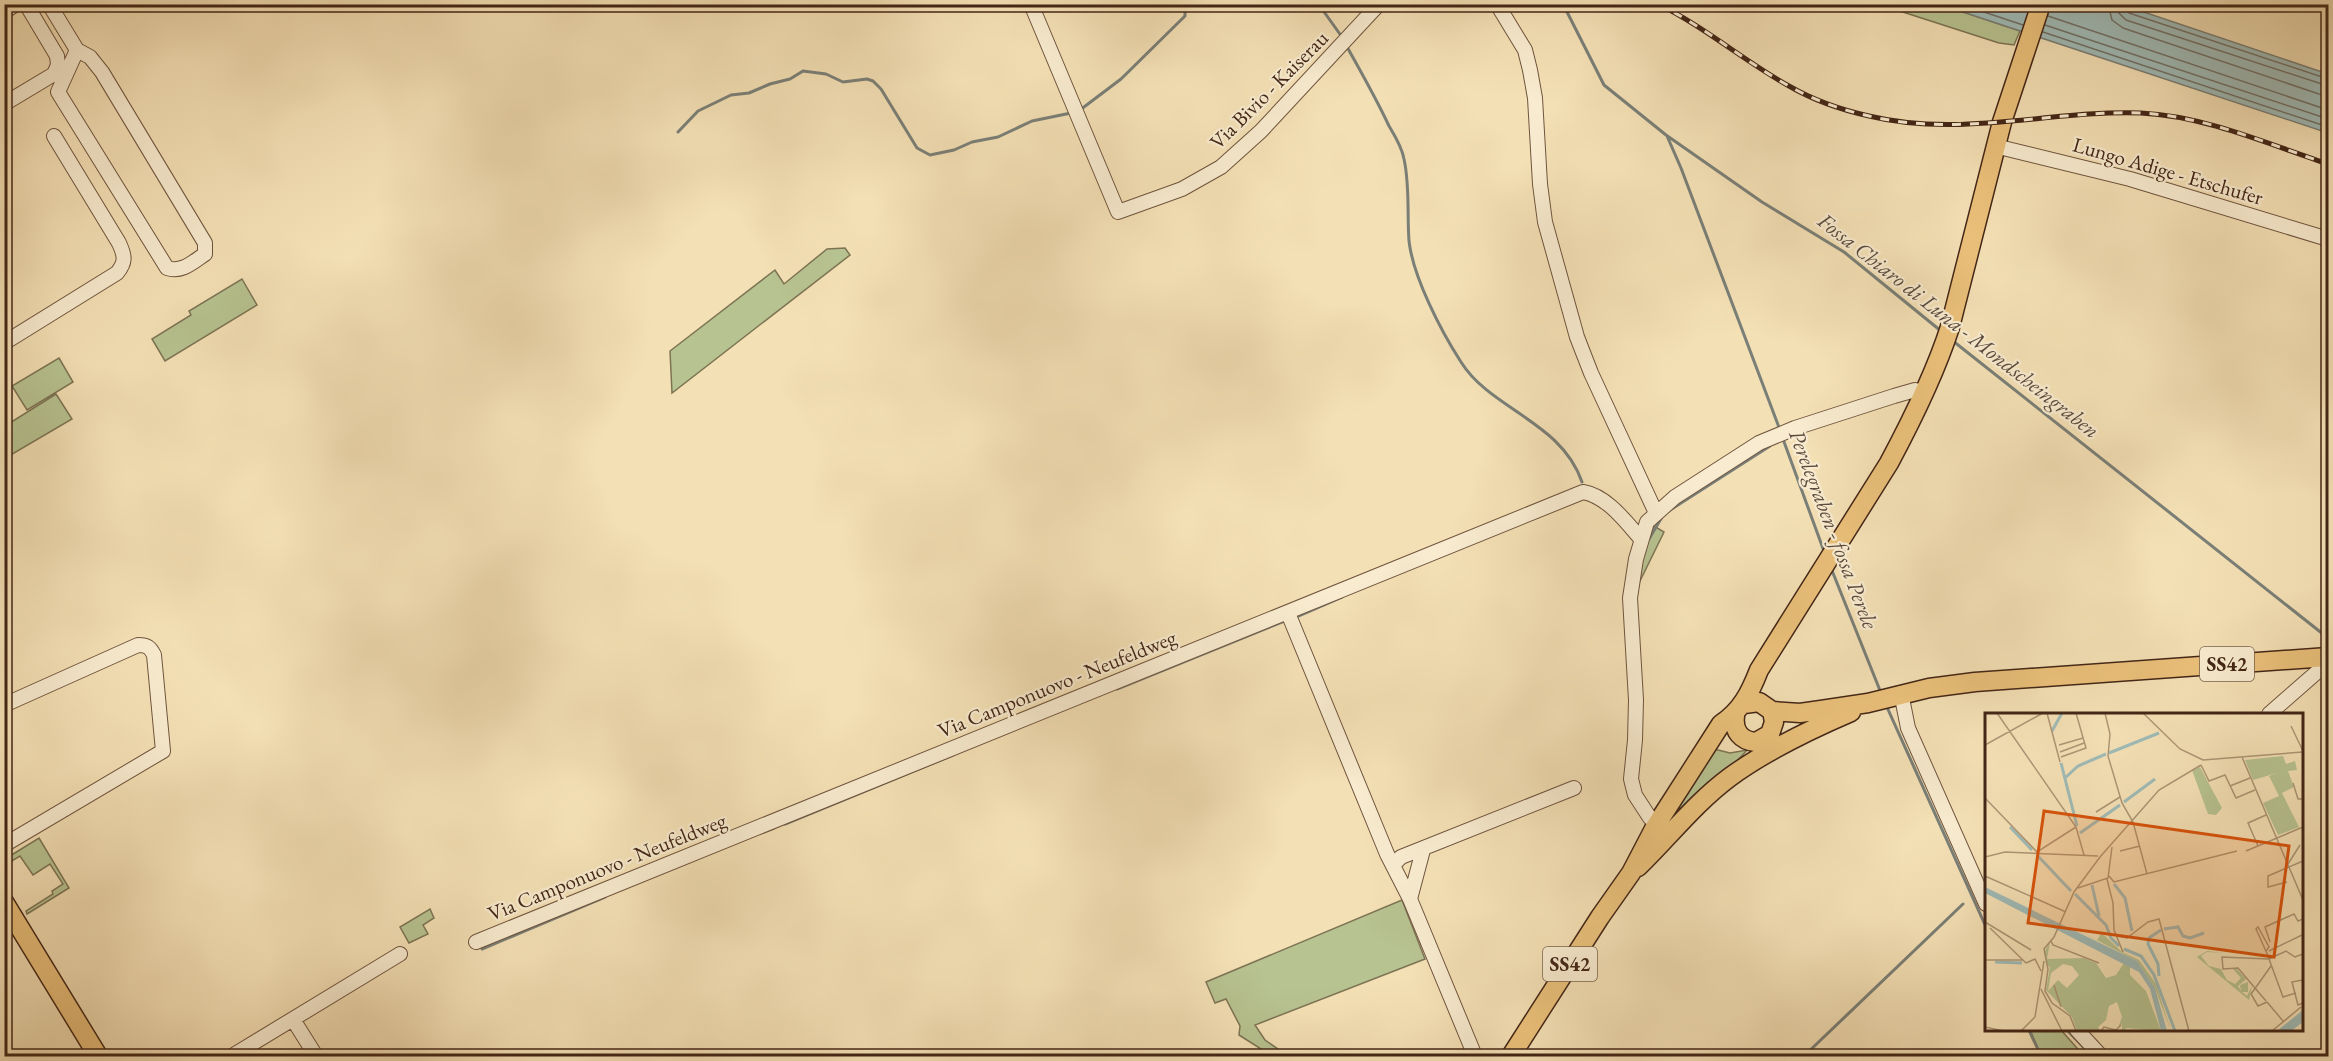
<svg xmlns="http://www.w3.org/2000/svg" width="2333" height="1061" font-family="'EB Garamond',serif">
	<style>
		.green { fill: #b7c391; stroke: #7d7454; stroke-width: 1.5 }
		.water { fill: #9fbbb7; stroke: #7a7f77; stroke-width: 1.5 }
		.lines { fill: none; stroke-linecap: round; stroke-linejoin: round }
		.shore { stroke: #717067; stroke-width: 1.5 }
		.stream { stroke: #7a7f77; stroke-width: 3 }
		.minor-casing { stroke: #6f543e; stroke-width: 16 }
		.major-casing { stroke: #432617; stroke-width: 21 }
		.minor { stroke: #f8ebcf; stroke-width: 14 }
		.major { stroke: #eac07a; stroke-width: 18 }
		.rail-casing { stroke: #432617; stroke-width: 5 }
		.rail { stroke: #f8ebcf; stroke-width: 3; stroke-dasharray: 9; stroke-linecap: butt }
		.labels { text-anchor: middle; stroke-width: 4.5; stroke-linejoin: round; paint-order: stroke }
		.shield { fill: #f8ebcf; stroke: #79614e; stroke-width: 1.5 }
		.shield-label { font-size: 20px; font-weight: bold; fill: #432617 }
		.street-label { font-size: 21px; fill: #432617; stroke: #f8ebcf }
		.water-label { font-size: 22px; font-style: italic; fill: #5a4b3f; stroke: #f8ebcf }
		.inset-river { fill: none; stroke: #9fbbb7; stroke-width: 3 }
		.inset-road { fill: none; stroke: #ad9676; stroke-width: 1.5 }
		.view { fill: #d8540d; fill-opacity: 0.15; stroke: #d8540d; stroke-width: 3 }
		.inset-edge { fill: none; stroke: #432617; stroke-width: 3 }
	</style>
	<rect width="100%" height="100%" fill="#f4e0b5"/>
	<filter id="stains"><feTurbulence type="fractalNoise" baseFrequency=".00333" numOctaves="4"/><feColorMatrix values="0 0 0 0 .2 0 0 0 0 .09 0 0 0 0 .02 0 0 0 .5 -.17"/></filter>
	<radialGradient id="worn" r=".72"><stop offset=".6" stop-color="#630" stop-opacity="0"/><stop offset="1" stop-color="#630" stop-opacity=".3"/></radialGradient>
	<path class="green" d="M1881 5H1942L2020 31 2014 45 1999 43Z
		M845 248 850 255 672 393 670 351 775 270 784 284 827 249Z
		M242 279 257 305 165 361 152 339 191 315 189 311Z
		M59 358 73 382 27 410 12 386Z
		M56 394 72 419 9 456 5 449V426Z
		M1654 526 1664 532 1640 581 1634 577 1646 540Z
		M1714 749 1730 753 1747 750 1730 769 1678 814 1674 811Z
		M39 838 69 888 27 914 26 911 53 894 52 891 63 884 50 864 33 875 20 856 5 865V859Z
		M1402 900 1425 959 1255 1025 1265 1040 1288 1056H1272L1239 1035 1240 1026 1226 999 1215 1003 1206 982Z
		M430 909 434 918 423 925 428 934 409 943 400 927Z
		M2030 1030H2061L2084 1056H2041Z"/>
	<path class="water" d="M1942 5H2123L2328 74V133Z"/>
	<g class="lines">
		<path class="shore" d="M1960 4 2023 25
			M2108 4 2112 20 2123 28 2319 94 2328 95
			M2117 4 2119 13 2126 20 2328 86
			M2124 4 2125 10 2129 13 2328 79
			M2048 16 2328 110
			M2045 25 2328 119
			M2043 32 2328 127"/>
		<path class="stream" d="M1316 4 1322 9 1342 37
			M1563 4 1604 85 1666 135 1762 202 1844 252 1941 331
			M1346 45C1361 72 1376 98 1389 126 1395 136 1402 147 1404 159 1410 186 1407 214 1409 241 1413 277 1441 331 1461 362 1491 410 1561 421 1582 482
			M1080 110 1121 79 1185 16V4
			M678 132 698 111 731 95 749 93 770 84 790 79 803 71 826 74 843 82 867 79 873 81 881 89 917 148 930 155 954 150 972 142 998 137 1032 121 1071 113
			M1667 136 1681 168 1780 430
			M1953 341 2328 638
			M1783 439 1825 554
			M1667 512 1770 446
			M1649 539 1662 517
			M1831 568 1881 693
			M1296 617 1342 597
			M1117 689 1287 620
			M1886 705 1986 927
			M785 824 953 755
			M761 833 774 828
			M482 949 605 897
			M2029 1030 2041 1056
			M2067 1030 2092 1056
			M1804 1056 1963 904"/>
		<defs>
			<path id="minor" d="M49 4 77 50 90 57 102 72 205 243V254C193 262 182 273 167 268L58 92 77 50
				M1031 4 1118 212 1182 189 1221 167 1261 131 1379 4
				M1497 4 1525 50 1530 70 1535 98 1540 184 1545 222 1577 337 1591 373 1656 513
				M4 12 16 4
				M4 104 54 74 58 65 57 56 26 4
				M1995 146 2130 179 2328 239
				M4 343 117 273C126 262 125 256 119 243L54 136
				M1288 613 1387 854 1410 899 1475 1056
				M1901 693 1908 728 1986 904
				M4 705 138 645C147 645 150 647 154 655L163 751 4 845
				M2269 714 2317 672 2328 670
				M1650 818 1635 795 1631 779 1635 740 1636 700 1630 598 1636 559 1647 522 1675 497 1759 443 1795 428 1894 396 1915 390 1923 392
				M1393 865 1401 857 1574 788
				M1410 899 1423 850
				M476 942 1583 492C1607 496 1626 522 1641 539
				M294 1021 316 1056
				M2077 1030 2101 1056
				M232 1056 400 954"/>
			<path id="major" d="M1772 711 1800 713 1821 710 1868 703 1929 688 1975 682 2328 657
				M1735 716C1733 731 1741 741 1756 742L1770 734 1774 722 1772 711 1759 702 1744 704
				M1638 867C1669 837 1695 803 1730 777 1767 750 1809 730 1851 712
				M4 902 98 1056
				M1511 1056 1600 917 1631 873 1655 827 1721 724C1741 711 1750 693 1759 670L1889 463C1912 420 1935 374 1950 327L2002 122 2041 4"/>
		</defs>
		<use href="#minor" class="minor-casing"/>
		<use href="#major" class="major-casing"/>
		<use href="#minor" class="minor"/>
		<use href="#major" class="major"/>
		<defs>
			<path id="rail" d="M1658 4C1705 27 1744 61 1789 86 1813 100 1842 110 1869 116 1960 138 2050 110 2141 113 2205 116 2268 144 2328 164"/>
		</defs>
		<use href="#rail" class="rail-casing"/>
		<use href="#rail" class="rail"/>
	</g>
	<g class="labels">
		<g class="shield">
			<rect x="2200" y="647" width="54" height="34" rx="4.5"/>
			<rect x="1543" y="947" width="54" height="34" rx="4.5"/>
		</g>
		<g class="shield-label">
			<text x="2227" y="671">SS42</text>
			<text x="1570" y="971">SS42</text>
		</g>
		<g class="street-label">
			<text transform="translate(1269 90) rotate(-45)" y="7">Via Bivio - Kaiserau</text>
			<text transform="translate(2168 171) rotate(16)" y="7">Lungo Adige - Etschufer</text>
			<text transform="translate(1057 684) rotate(-22)" y="7">Via Camponuovo - Neufeldweg</text>
			<text transform="translate(607 867) rotate(-22)" y="7">Via Camponuovo - Neufeldweg</text>
		</g>
		<g class="water-label">
			<text transform="translate(1959 325) rotate(38)" y="8">Fossa Chiaro di Luna - Mondscheingraben</text>
			<text transform="translate(1834 529) rotate(69)" y="8">Perelegraben - fossa Perele</text>
		</g>
	</g>
	<g transform="translate(1985 713)">
		<rect width="318" height="318" fill="#f4e0b5"/>
		<path d="M298 43 301 51 310 48 312 57 303 58 309 74 297 80 314 114 293 122 278 90 294 83 284 63 292 60 268 67 260 47ZM215 54 237 95 231 102 223 101 207 57ZM79 210 112 227 116 221 120 223 137 239 154 247 171 271 186 318 170 275 152 248ZM65 229 62 246 99 245 111 250 121 265 131 262 139 250 145 254V262L161 278 176 318 142 315 137 318V311L133 315 137 304 132 289 124 293 121 307 113 314 115 318H92L87 304 61 277 65 254 63 253 59 240ZM78 251 87 253 94 262 82 275 73 267 63 278 66 260ZM222 238 239 240 222 239 216 243 224 253 236 256 242 267 250 271 256 265 248 256 251 255 261 266 253 273 256 278 255 272 263 269V279H257L262 283 267 273 264 287 212 244Z" fill="#b7c391" fill-rule="evenodd"/>
		<path d="M0 174 152 248 170 275 182 318H176L165 276 154 259 0 180ZM318 297V309L306 318H292Z" fill="#9fbbb7"/>
		<path class="inset-river" d="M67 18 77 0M124 40 174 20M76 50 92 113M80 65 93 53 121 41M139 89 170 66M25 114 47 137M95 120 135 92M52 142 86 178M129 171 140 185 147 218M107 172 114 203M90 181 121 212 126 225 134 233M179 216 193 214 198 223 205 225 219 220M139 236 156 243 169 262 190 318M10 249 37 250M174 263 173 251 163 231 164 225 176 217"/>
		<path class="inset-road" d="M12 0 91 114 99 142M62 0 75 49M120 0 125 21 123 43 137 90 148 109 162 161M158 0 195 36 218 47 318 39M306 13 318 38M0 32 58 0M74 32 98 25M75 39 99 30M76 44 101 35 91 0M257 44 318 187M216 52 224 68 240 62 251 85 270 77M308 70 313 86H318M245 73 265 65M0 85 52 139 91 114M111 99 135 84M273 133 263 110 281 102M135 138 155 133M261 138 318 114M0 144 20 139 113 143M303 151 315 132M0 163 81 199M124 163 129 169 252 138M122 166 128 190 129 217 138 239M302 169 283 174V163L318 148M93 175 123 165 127 134M0 209 46 237M5 215 41 250M132 223 142 225 163 209 174 206 204 318M66 228 68 232 114 250M285 229 280 214 309 201 313 208 318 206M281 238 284 234 273 214 271 216 284 245M284 238 317 222M0 247H38M41 250 50 246 56 258M318 270 317 267 307 269 313 292 318 290M69 272 76 294M56 276 77 318M311 280 298 284 284 246 301 238 310 244 318 241M281 288 253 255 238 256 237 244 284 246M282 289 273 293 266 281 286 253M282 289 298 308M0 314 19 318M36 318 50 304 59 248M91 318 85 303 67 290 60 278 63 256 59 236 69 224 89 179 115 144 174 77 216 52M116 318 119 314 131 317 136 312M287 318 316 294"/>
		<path class="view" d="M59 98 304 133 289 244 43 210Z"/>
		<rect width="318" height="318" class="inset-edge"/>
	</g>
	<rect width="2333" height="1061" fill="none" stroke="#f4e0b5" stroke-width="24"/>
	<rect x="6" y="6" width="2321" height="1049" fill="none" stroke="#432617" stroke-width="3"/>
	<rect x="12" y="12" width="2309" height="1037" fill="none" stroke="#432617" stroke-width="1.5"/>
	<rect width="100%" height="100%" filter="url(#stains)"/>
	<rect width="100%" height="100%" fill="url(#worn)"/>
</svg>
